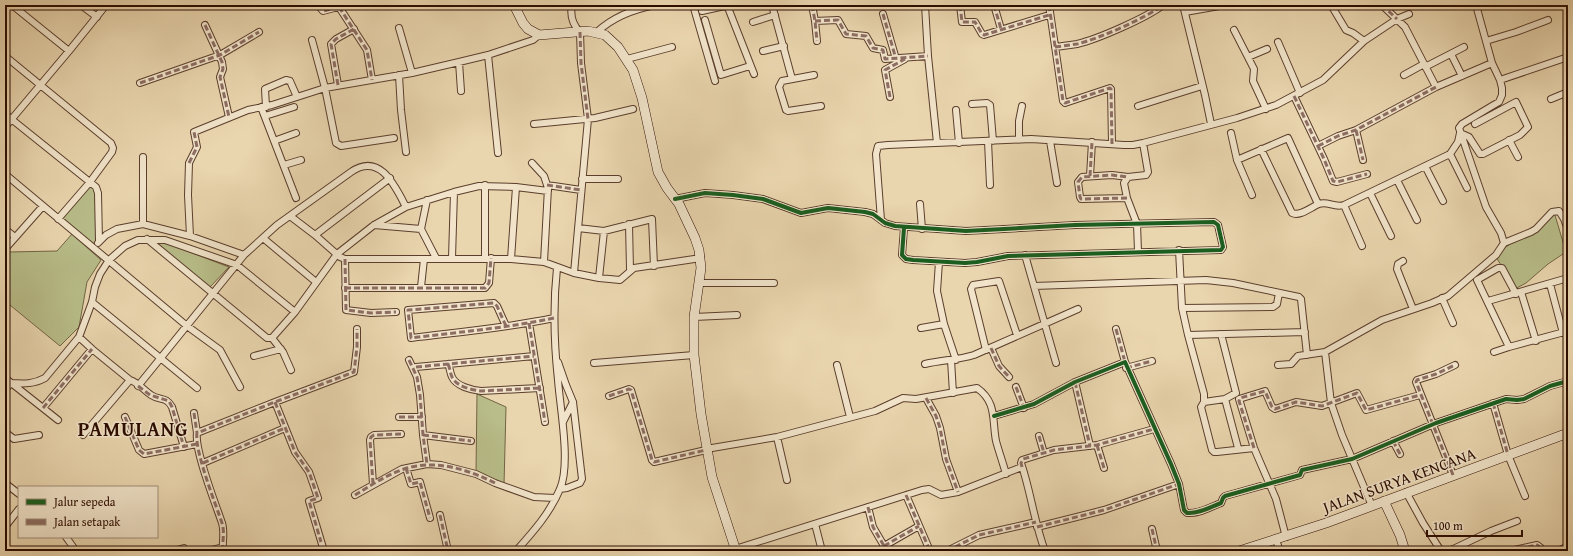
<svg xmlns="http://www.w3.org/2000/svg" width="1573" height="556" font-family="'Gentium Book Plus',serif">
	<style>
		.green { fill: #b8bd89; stroke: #726444 }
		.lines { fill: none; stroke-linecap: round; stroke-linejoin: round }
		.street-casing { stroke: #5b3e2c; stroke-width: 8 }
		.secondary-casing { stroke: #2c0c00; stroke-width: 10 }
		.street { stroke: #f1e4ca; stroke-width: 6 }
		.secondary { stroke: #f1e4ca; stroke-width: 9 }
		.quiet { stroke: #8d6e63; stroke-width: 3; stroke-dasharray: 6 3; stroke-linecap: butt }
		.cycleway-casing { stroke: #f1e4ca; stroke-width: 6 }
		.cycleway { stroke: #1b5e20; stroke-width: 4 }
		.labels { text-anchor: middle; stroke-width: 3; stroke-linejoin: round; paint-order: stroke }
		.street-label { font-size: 16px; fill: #2c0c00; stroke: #f1e4ca }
		.district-label { font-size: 20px; font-weight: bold; letter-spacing: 1px; fill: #2c0c00; stroke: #f1e4ca }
	</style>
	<rect width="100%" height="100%" fill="#e9d5ae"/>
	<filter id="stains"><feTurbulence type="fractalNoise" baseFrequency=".005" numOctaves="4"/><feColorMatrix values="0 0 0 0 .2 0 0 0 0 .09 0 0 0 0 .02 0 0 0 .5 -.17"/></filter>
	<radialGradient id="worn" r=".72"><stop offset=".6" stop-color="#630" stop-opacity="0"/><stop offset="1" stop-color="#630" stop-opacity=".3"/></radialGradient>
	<path class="green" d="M90 185 96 191V241L94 245 62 219Z
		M1554 212 1566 252 1548 264 1526 283 1515 289 1495 255Z
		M72 234 101 260 87 282 79 327 60 346 5 301V257L9 252 57 251Z
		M153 243H166L229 267 210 287Z
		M477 394 506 407 504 485 476 472Z"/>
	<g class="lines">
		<defs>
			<path id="street" d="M12 5 69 51
				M81 5 97 17
				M318 5 323 11 346 5
				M572 5C570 15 572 24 580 32L581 63 588 119 574 273
				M693 5 715 81
				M727 5 754 74
				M772 5 792 79
				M812 5 815 21 817 41
				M925 5 928 56 937 143
				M960 5 962 22H975L982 34 984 35 1049 15
				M994 5 1001 29
				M1049 5 1063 101 1065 103 1110 88 1111 89 1112 144
				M1183 5 1205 95 1211 124
				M1331 5 1346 30 1353 33 1364 41
				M1382 5 1405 27 1436 87
				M339 7 367 50 372 80
				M702 11 729 5
				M1185 12 1225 5
				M883 14 896 59
				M705 20 721 75 750 66
				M815 21 838 20 846 34 866 36 873 48 883 50 885 59 928 56
				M753 22 775 15
				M205 25 222 62 223 69 220 77 229 117
				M399 28 412 73
				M1234 30 1254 69 1253 81 1266 109
				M597 32C613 17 634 9 656 5
				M312 40 325 88 336 143 341 146 394 138
				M1486 41 1516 32 1548 20
				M1278 42 1300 93
				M1055 47C1063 46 1070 45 1077 44 1098 39 1146 18 1163 5
				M763 51 784 46
				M1451 54 1462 76
				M488 55 498 153
				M5 56 111 143 113 148 112 152 90 182 58 219
				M1248 57 1267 49
				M627 59 672 47
				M459 62 461 91
				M1425 67 1464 47
				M399 75 401 110 406 152
				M814 75 782 81 779 87 786 110 788 111 821 106
				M1404 75 1424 64
				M1500 80 1568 57
				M140 83 220 55 259 32
				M338 85 331 44 336 39 354 29
				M1294 96 1324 159 1333 181 1337 182 1367 174
				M890 97 885 70 905 59
				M1551 99 1568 92
				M972 104 987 103 990 105 993 141
				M1138 106 1202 86
				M261 107 296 198
				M266 107 265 89 286 80 290 81 297 97
				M956 110 959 143
				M5 114 96 187 98 193 99 241
				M265 116 294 107
				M534 124 595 118 633 109
				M5 127 69 51 106 5
				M1356 130 1363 160
				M1231 133 1237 160 1252 195
				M1460 133 1469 137 1480 154H1483L1520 135 1528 127 1516 102 1475 124
				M1019 139V121L1022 106
				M1509 140 1518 157
				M274 141 296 133
				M988 141 990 185
				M1050 141 1057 183
				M1318 146 1338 136 1356 130 1436 87 1492 63
				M1261 149 1292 213C1300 217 1311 207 1319 204 1328 201 1334 208 1344 205L1450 154 1458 142 1460 133
				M1450 154 1467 188
				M1237 160 1288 138 1318 204
				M532 163 544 176 548 188 544 262
				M284 165 301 160
				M1425 166 1443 201
				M5 174 187 326 220 350 240 387
				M1090 176 1092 142
				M582 179H618
				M1397 180 1417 220
				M547 185 581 190
				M1370 193 1391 236
				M1127 198 1081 199 1080 197 1078 182 1082 177 1112 175 1128 177
				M675 199 705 193 733 195 763 199 801 213 828 208 865 212 873 214 885 223 895 226 966 231 1075 225 1214 222 1218 225 1223 247 1221 250 1008 256 977 262 965 263 913 260 906 259 902 255 904 228
				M427 200 421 229 436 258
				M920 204 922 229
				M1344 205 1362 246
				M290 216 315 235 340 257 345 259H511L544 262 574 273 599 278 620 280 634 268 701 258
				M1564 219 1568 230
				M881 220 876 154 878 146 888 145 1031 139 1124 145H1133L1143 143 1237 118 1276 105 1323 80 1364 41 1397 19 1409 14
				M143 224V157
				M629 224 630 269
				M374 225 421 229
				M578 228 604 231 652 219 654 266
				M5 229 15 237
				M315 235 390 178
				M190 236 188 195 189 163 197 147 194 132 248 110 272 105 325 88 412 73 459 62 488 55 533 40 539 35
				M263 238 316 282
				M147 239 267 338H272L295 312 337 254 374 225 406 207 454 192 479 186 516 187 548 191
				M98 243 106 235 117 229 143 224 190 236 244 255
				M1504 243 1531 232 1536 229 1552 212 1559 211 1564 219 1568 217
				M5 249 43 206
				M1179 250 1182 308 1188 335 1204 394V402L1201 407 1212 450 1214 452H1217L1254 448
				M1138 251 1137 224 1127 198 1124 183 1128 177 1146 175 1148 172 1143 143
				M1025 255 1056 363
				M452 258 454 192
				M485 258V185
				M345 259 346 310 371 313 396 312
				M511 259 516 187
				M1403 261 1398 264 1397 269 1413 309
				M939 262 937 291 944 324 956 360
				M599 278 604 231
				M699 283H774
				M1550 284 1563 333
				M1034 286 1206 280 1233 283 1299 297 1301 299 1307 355
				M421 287 424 259
				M345 288H485L489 283 491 258
				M1521 292 1536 341
				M1442 298 1453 323
				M1488 301 1568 278
				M92 302 197 388
				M1182 308 1273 307 1277 304 1279 293
				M694 317 737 315
				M529 323 545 422
				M506 326 497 306 494 303 408 310 411 338C459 332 507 328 554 318
				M921 328 944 324
				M1116 329 1125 362
				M1188 335 1305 332
				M79 337 92 349 130 380C136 381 145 391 151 395 160 401 166 396 172 407L184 447
				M272 338 283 352 291 370
				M1509 347 1477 280 1498 268H1502L1516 294
				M991 348 999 366 1009 377
				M986 350 971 289 973 285 999 281 1017 335
				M1325 352 1331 403 1342 435 1372 506
				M1494 352 1509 347 1568 331
				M254 356 281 349
				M409 360 417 377 420 395 423 435 427 464
				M951 360 953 393
				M558 362 566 385 573 402 582 479 580 483 567 488 560 489
				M594 363 694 355
				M448 364C450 368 450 373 452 377 456 386 471 390 481 391L540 388
				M925 364C942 360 958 360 974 355L1078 309
				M837 365 850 417
				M1278 365 1291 364 1298 356 1325 352 1382 320 1432 303 1448 296 1496 255 1504 243 1501 233 1486 207 1459 128 1462 124 1492 106 1499 102 1502 95V88L1500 80 1492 63 1476 5
				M416 367 534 356
				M1126 368 1152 361
				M5 378 58 420
				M1075 382 1090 446
				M138 386 244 255 277 225 351 172C380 152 395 186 406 207
				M1016 387 1024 408
				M5 390 11 383C24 384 34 384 45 378L79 337 92 302 95 287 100 274 109 260 125 246 138 240H165L237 265 295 312
				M609 396 629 389 631 390 652 460 654 462 706 450
				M926 398 936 416 940 428 946 459 958 492
				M1225 399 1238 448
				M275 402 295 452 309 472 318 498 309 501 324 551
				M1204 402 1225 399 1236 393 1221 334
				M1493 403 1508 455 1525 496
				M43 408 92 349
				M194 413 197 433
				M994 416 1034 404 1075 382 1125 362 1171 464 1179 484 1184 510 1187 513C1199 514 1210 507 1221 503L1223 498 1225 496 1300 475 1302 470 1352 459 1436 423 1506 399 1517 400 1524 399 1550 386 1568 381
				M125 417 139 450 144 454 197 444
				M399 417H422
				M563 422 573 402
				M5 432 14 439 39 435
				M83 435 130 380
				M423 435 471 441
				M1039 436 1044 453
				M777 437 787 480
				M1393 441 1400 454
				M1097 445 1104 468
				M706 449 777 437 875 411 903 398 916 399 977 388C997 402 992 420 996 441 999 452 1003 463 1006 474
				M203 463 285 428
				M406 468 411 484 420 482 430 518
				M1453 475 1416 382 1417 380 1436 374 1455 365
				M5 483 19 494
				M373 484 370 440 371 437 374 435 401 434
				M1406 492 1423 523 1441 551
				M355 495 402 469 427 464 441 465 476 474 495 483 534 497 555 498
				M906 495 930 551
				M868 507 873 527 887 551
				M440 515 448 551
				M815 524 822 551
				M5 527 19 509
				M1037 527 1104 510 1179 484
				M1152 529 1157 551
				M66 537 76 551
				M1286 537 1276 499 1254 448 1239 399 1265 391 1272 407 1275 409 1296 402 1322 406 1357 393 1366 410 1420 395
				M1276 540 1280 551
				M884 546 919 526
				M735 549 922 490 929 489 941 495 958 492 1022 467
				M174 551 184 548 185 551
				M208 551 223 547
				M223 551C222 542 225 532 222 523 216 505 194 450 197 433L275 402 354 372 357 347V329
				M516 551C533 532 550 513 560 489 571 464 560 408 558 380 554 343 553 305 557 268
				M947 551 979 535 1036 522
				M1045 551C1034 522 1031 492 1021 463L1022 460 1054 450 1097 445 1154 429
				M1449 551 1491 531 1517 521
				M1510 551 1537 545 1541 548 1543 551
				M1558 551 1568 546"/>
			<path id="secondary" d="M514 5 523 23 528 29 539 35 588 31 605 35 618 47 633 70 642 98 658 172 667 188 679 204 695 238 699 250 701 268 694 317V355L701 414 712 477 736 551
				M1384 501 1400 535 1405 551
				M1239 551 1326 523 1568 433"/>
		</defs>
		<use href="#street" class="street-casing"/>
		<use href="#secondary" class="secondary-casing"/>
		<use href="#street" class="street"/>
		<use href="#secondary" class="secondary"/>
		<path class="quiet" d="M318 5 323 11 346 5
			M649 5 650 6
			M812 5 815 21 817 41
			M960 5 962 22H975L982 34 984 35 1049 15
			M994 5 1001 29
			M1049 5 1063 101 1065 103 1110 88 1111 89 1112 144
			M1382 5 1397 19
			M339 7 367 50 372 80
			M883 14 896 59
			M815 21 838 20 846 34 866 36 873 48 883 50 885 59 928 56
			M205 25 222 62 223 69 220 77 229 117
			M580 32 581 63 588 119
			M1055 47C1063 46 1070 45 1077 44 1098 39 1146 18 1163 5
			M140 83 220 55 259 32
			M338 85 331 44 336 39 354 29
			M1294 96 1324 159 1333 181 1337 182 1367 174
			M890 97 885 70 905 59
			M1356 130 1363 160
			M1318 146 1338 136 1356 130 1436 87
			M189 163 197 147 194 132
			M1090 176 1092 142
			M547 185 581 190
			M1127 198 1081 199 1080 197 1078 182 1082 177 1112 175 1128 177
			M345 259 346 310 371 313 396 312
			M345 288H485L489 283 491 258
			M529 323 545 422
			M506 326 497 306 494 303 408 310 411 338C459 332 507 328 554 318
			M1116 329 1125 362
			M991 348 999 366 1009 377
			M409 360 417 377 420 395 423 435 427 464
			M448 364C450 368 450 373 452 377 456 386 471 390 481 391L540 388
			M416 367 534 356
			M1126 368 1152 361
			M1075 382 1090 446
			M138 386 150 395 169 401 172 407 184 447
			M1016 387 1024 408
			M609 396 629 389 631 390 652 460 654 462 706 450
			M926 398 936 416 940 428 946 459 958 492
			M275 402 295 452 309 472 318 498 309 501 321 542
			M1493 403 1508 455
			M43 408 92 349
			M194 413 197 433
			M125 417 139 450 144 454 197 444
			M399 417H422
			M423 435 471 441
			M1039 436 1044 453
			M1393 441 1400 454
			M1097 445 1104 468
			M1254 448 1239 401 1240 398 1265 391 1272 407 1275 409 1296 402 1322 406 1357 393 1366 410 1420 395
			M203 463 285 428
			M1022 467 1021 463 1023 459 1054 450 1097 445 1154 429
			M406 468 411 484 420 482 430 518
			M1453 475 1416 382 1417 380 1436 374 1455 365
			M373 484 370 440 371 437 374 435 401 434
			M355 495C370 486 386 475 404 469 435 459 467 469 495 483
			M906 495 930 551
			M868 507 873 527 887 551
			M440 515 448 551
			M1037 527 1104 510 1179 484
			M1152 529 1157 551
			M884 546 919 526
			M174 551 184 548 185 551
			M208 551 223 547
			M223 551C222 542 225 532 222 523 216 505 194 450 197 433L275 402 354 372 357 347V329
			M947 551 979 535 1036 522
			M1510 551 1537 545 1541 548 1543 551
			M1558 551 1568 546"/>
		<defs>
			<path id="cycleway" d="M675 199 705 193 733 195 763 199 801 213 828 208 865 212 873 214 885 223 895 226 966 231 1075 225 1214 222 1218 225 1223 247 1221 250 1008 256 977 262 965 263 913 260 906 259 902 255 904 228
				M994 416 1034 404 1075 382 1125 362 1171 464 1179 484 1184 510 1187 513C1199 514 1210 507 1221 503L1223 498 1225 496 1300 475 1302 470 1352 459 1436 423 1506 399 1517 400 1524 399 1550 386 1568 381"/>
		</defs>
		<use href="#cycleway" class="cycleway-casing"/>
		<use href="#cycleway" class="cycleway"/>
	</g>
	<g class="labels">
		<g class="street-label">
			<text transform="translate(1399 480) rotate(-20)" y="6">JALAN SURYA KENCANA</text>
		</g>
		<g class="district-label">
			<text x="133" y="436">PAMULANG</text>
		</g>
	</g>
	<rect width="1573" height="556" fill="none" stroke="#e9d5ae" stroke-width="20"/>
	<rect x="6" y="6" width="1561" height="544" fill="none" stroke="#2c0c00" stroke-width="2"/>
	<rect x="10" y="10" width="1553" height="536" fill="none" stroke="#2c0c00"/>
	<rect x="18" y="486" width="140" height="52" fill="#f1e4ca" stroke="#a28e79"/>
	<rect x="26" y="499" width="20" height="6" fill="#1b5e20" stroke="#a28e79"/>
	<text x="54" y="506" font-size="12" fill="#2c0c00">Jalur sepeda</text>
	<rect x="26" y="519" width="20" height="6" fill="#8d6e63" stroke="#a28e79"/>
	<text x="54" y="526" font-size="12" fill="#2c0c00">Jalan setapak</text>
	<path d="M1427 530v6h95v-6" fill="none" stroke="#2c0c00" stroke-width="2"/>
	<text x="1433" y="530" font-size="12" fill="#2c0c00" stroke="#f1e4ca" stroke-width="3" paint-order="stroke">100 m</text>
	<rect width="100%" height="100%" filter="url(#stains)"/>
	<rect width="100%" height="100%" fill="url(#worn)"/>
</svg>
